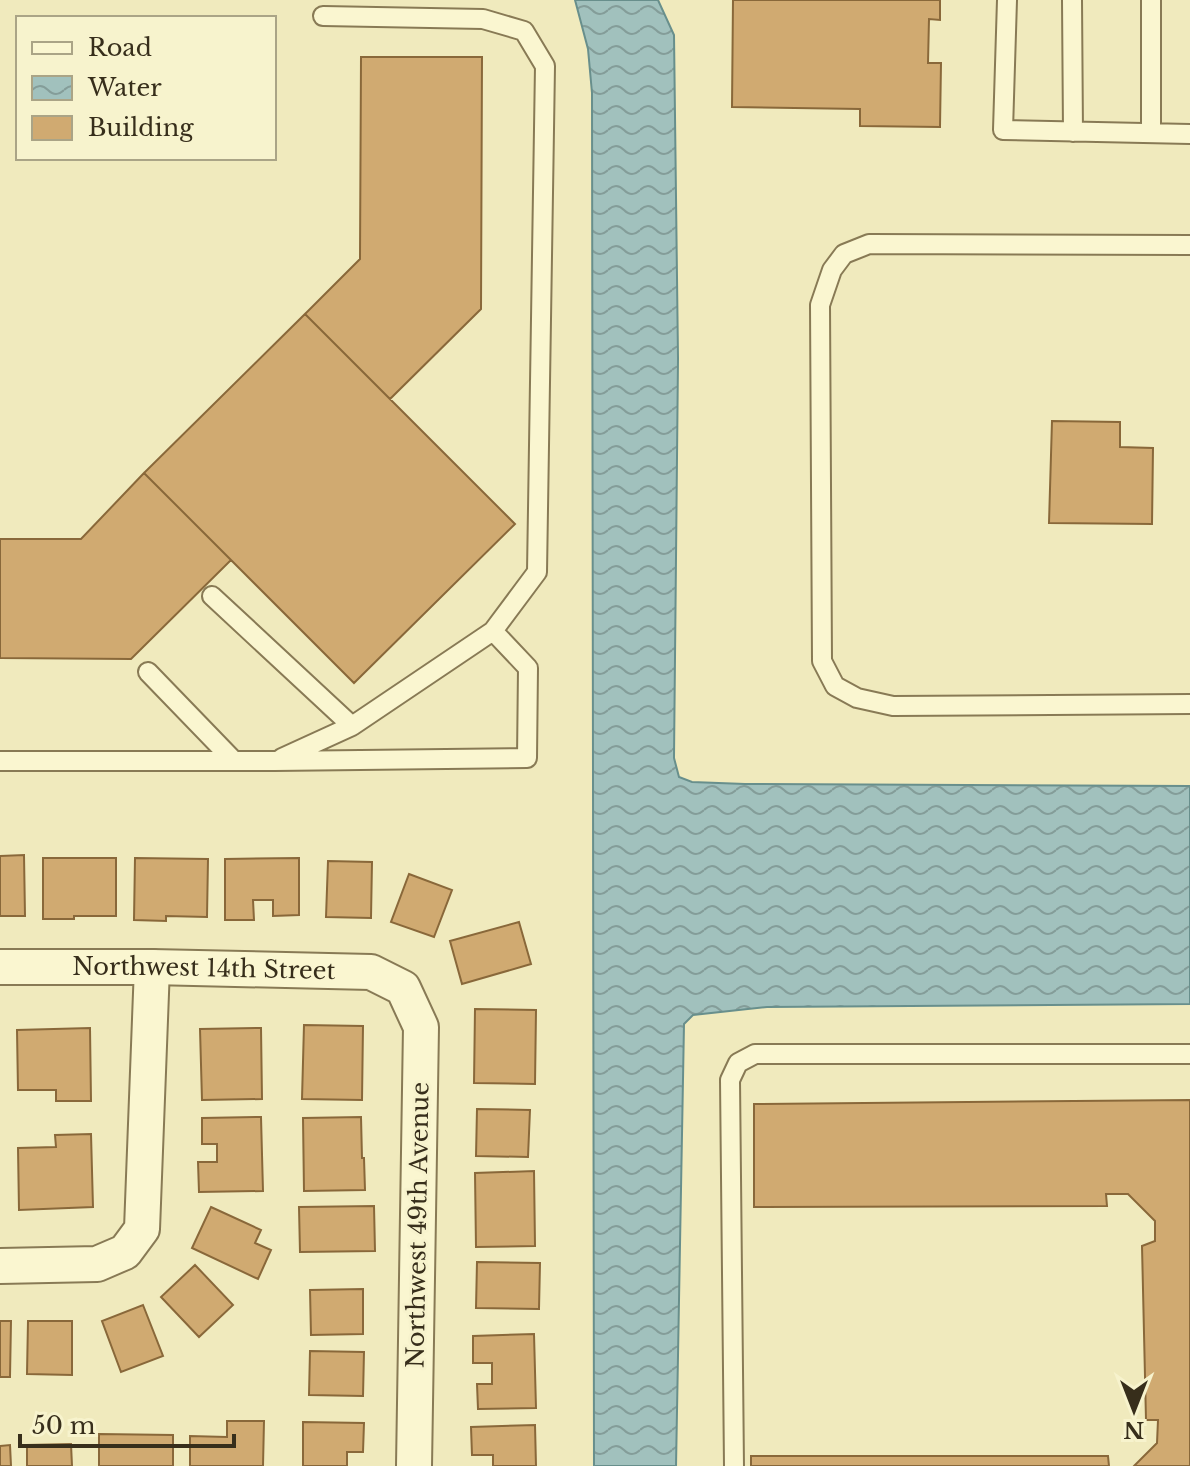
<svg xmlns="http://www.w3.org/2000/svg" width="1190" height="1466" font-family="'Libre Baskerville',serif">
	<style>
		.water { fill: url(#water-waves); stroke: #688f8c; stroke-width: 2 }
		.building { fill: #d0aa71; stroke: #89683a; stroke-width: 2 }
		.lines { fill: none; stroke-linecap: round; stroke-linejoin: round }
		.lane-casing { stroke: #887a55; stroke-width: 22 }
		.street-casing { stroke: #887a55; stroke-width: 38 }
		.lane { stroke: #faf6d0; stroke-width: 18 }
		.street { stroke: #faf6d0; stroke-width: 34 }
		.labels { text-anchor: middle; stroke-width: 6; stroke-linejoin: round; paint-order: stroke }
		.street-label { font-size: 24px; fill: #372e1b; stroke: #f7f3cd }
	</style>
	<defs>
		<pattern id="water-waves" width="16" height="10" patternUnits="userSpaceOnUse" patternTransform="scale(2)"><rect width="16" height="10" fill="#a1c1bd"/><path d="M0 5q4-4 8 0t8 0" fill="none" stroke="#849d99"/></pattern>
	</defs>
	<rect width="100%" height="100%" fill="#f0eabd"/>
	<path class="water" d="M575 0H658L674 35 678 358 674 758 679 777 692 782 745 784 1190 786V1004L767 1007 693 1015 684 1024 676 1466H594L592 93 588 49Z"/>
	<path class="building" d="M733 0H940V20L929 19 928 63H941L940 127 860 126V109L732 107Z
		M361 57H482L481 309 390 399 305 314 360 259Z
		M305 314 515 524 354 683 144 473Z
		M1052 421 1120 422V447L1153 448 1152 524 1049 523Z
		M144 473 231 560 131 659 0 658V539H81Z
		M24 855 25 916H0V856Z
		M43 858H116V916H74V919H43Z
		M135 858 208 859 207 917 166 916V921L134 920Z
		M299 858V915L273 916V900H253L254 920H225V859Z
		M328 861 372 862 371 918 326 917Z
		M409 874 452 890 434 937 391 922Z
		M519 922 531 964 462 984 450 941Z
		M475 1009 536 1010 535 1084 474 1083Z
		M304 1025 363 1026 362 1100 302 1099Z
		M90 1028 91 1101H56V1090H18L17 1030Z
		M261 1028 262 1099 202 1100 200 1029Z
		M1190 1100V1466H1134L1157 1443 1158 1420H1146L1142 1246 1155 1241V1221L1128 1194H1106L1107 1206 754 1207V1104Z
		M477 1109 530 1110 528 1157 476 1156Z
		M261 1117 263 1191 199 1192 198 1162H217V1144H202V1118Z
		M361 1117 362 1158H364L365 1190 304 1191 303 1118Z
		M91 1134 93 1207 19 1210 18 1148 56 1147 55 1135Z
		M534 1171 535 1246 476 1247 475 1173Z
		M374 1206 375 1251 300 1252 299 1207Z
		M211 1207 261 1230 255 1243 271 1250 258 1279 192 1248Z
		M477 1262 540 1263 539 1309 476 1308Z
		M195 1265 233 1305 199 1337 161 1297Z
		M363 1289V1334L311 1335 310 1290Z
		M143 1305 163 1356 121 1372 102 1321Z
		M0 1321H11L10 1377H0Z
		M28 1321H72V1375L27 1374Z
		M534 1334 536 1408 478 1409 477 1384H492V1363H473V1336Z
		M310 1351 364 1352 363 1396 309 1395Z
		M227 1421H264L263 1466H190V1436L227 1437Z
		M303 1422 364 1423 363 1452H347V1466H303Z
		M535 1425 536 1466H493V1455H472L471 1427Z
		M99 1434 173 1435V1466H99Z
		M71 1444 72 1466H27V1445Z
		M10 1445 11 1466H0V1446Z
		M751 1456H1108L1109 1466H751Z"/>
	<g class="lines">
		<defs>
			<path id="lane" d="M1007 0 1003 130 1190 134
				M1072 0 1073 132
				M1151 0V133
				M1190 245 869 244 844 254 832 270 820 305 822 661 835 686 857 698 893 706 1190 704
				M212 596 352 726 493 631
				M148 672 234 761
				M282 758 352 726
				M0 761H275L527 758 528 668 493 631 537 572 545 66 524 31 483 19 323 16
				M734 1466 730 1080 738 1063 755 1054H1190"/>
			<g id="street">
				<path id="s1" d="M0 967H152L371 972 403 988 421 1027 414 1466"/>
				<path d="M0 1266 97 1264 125 1252 142 1229 152 967"/>
			</g>
		</defs>
		<use href="#lane" class="lane-casing"/>
		<use href="#street" class="street-casing"/>
		<use href="#lane" class="lane"/>
		<use href="#street" class="street"/>
	</g>
	<g class="labels">
		<g class="street-label">
			<text dy="8" stroke="none"><textPath href="#s1" startOffset="204">Northwest 14th Street</textPath></text>
			<text transform="translate(418 1225) rotate(-89)" y="8">Northwest 49th Avenue</text>
		</g>
	</g>
	<rect x="16" y="16" width="260" height="144" fill="#f7f3cd" stroke="#aaa486" stroke-width="2"/>
	<rect x="32" y="42" width="40" height="12" fill="#faf6d0" stroke="#aaa486" stroke-width="2"/>
	<text x="88" y="56" font-size="24" fill="#372e1b">Road</text>
	<rect x="32" y="76" width="40" height="24" fill="url(#water-waves)" stroke="#aaa486" stroke-width="2"/>
	<text x="88" y="96" font-size="24" fill="#372e1b">Water</text>
	<rect x="32" y="116" width="40" height="24" fill="#d0aa71" stroke="#aaa486" stroke-width="2"/>
	<text x="88" y="136" font-size="24" fill="#372e1b">Building</text>
	<g transform="translate(1134 1410) rotate(180)" stroke="#f7f3cd" stroke-width="6" paint-order="stroke">
	<path d="M0-6L14 30L0 20L-14 30Z" fill="#372e1b"/>
	<text y="-12" font-size="22" font-weight="bold" text-anchor="middle" fill="#372e1b">N</text>
	</g>
	<path d="M20 1434v12h214v-12" fill="none" stroke="#372e1b" stroke-width="4"/>
	<text x="32" y="1434" font-size="24" fill="#372e1b" stroke="#f7f3cd" stroke-width="6" paint-order="stroke">50 m</text>
</svg>
